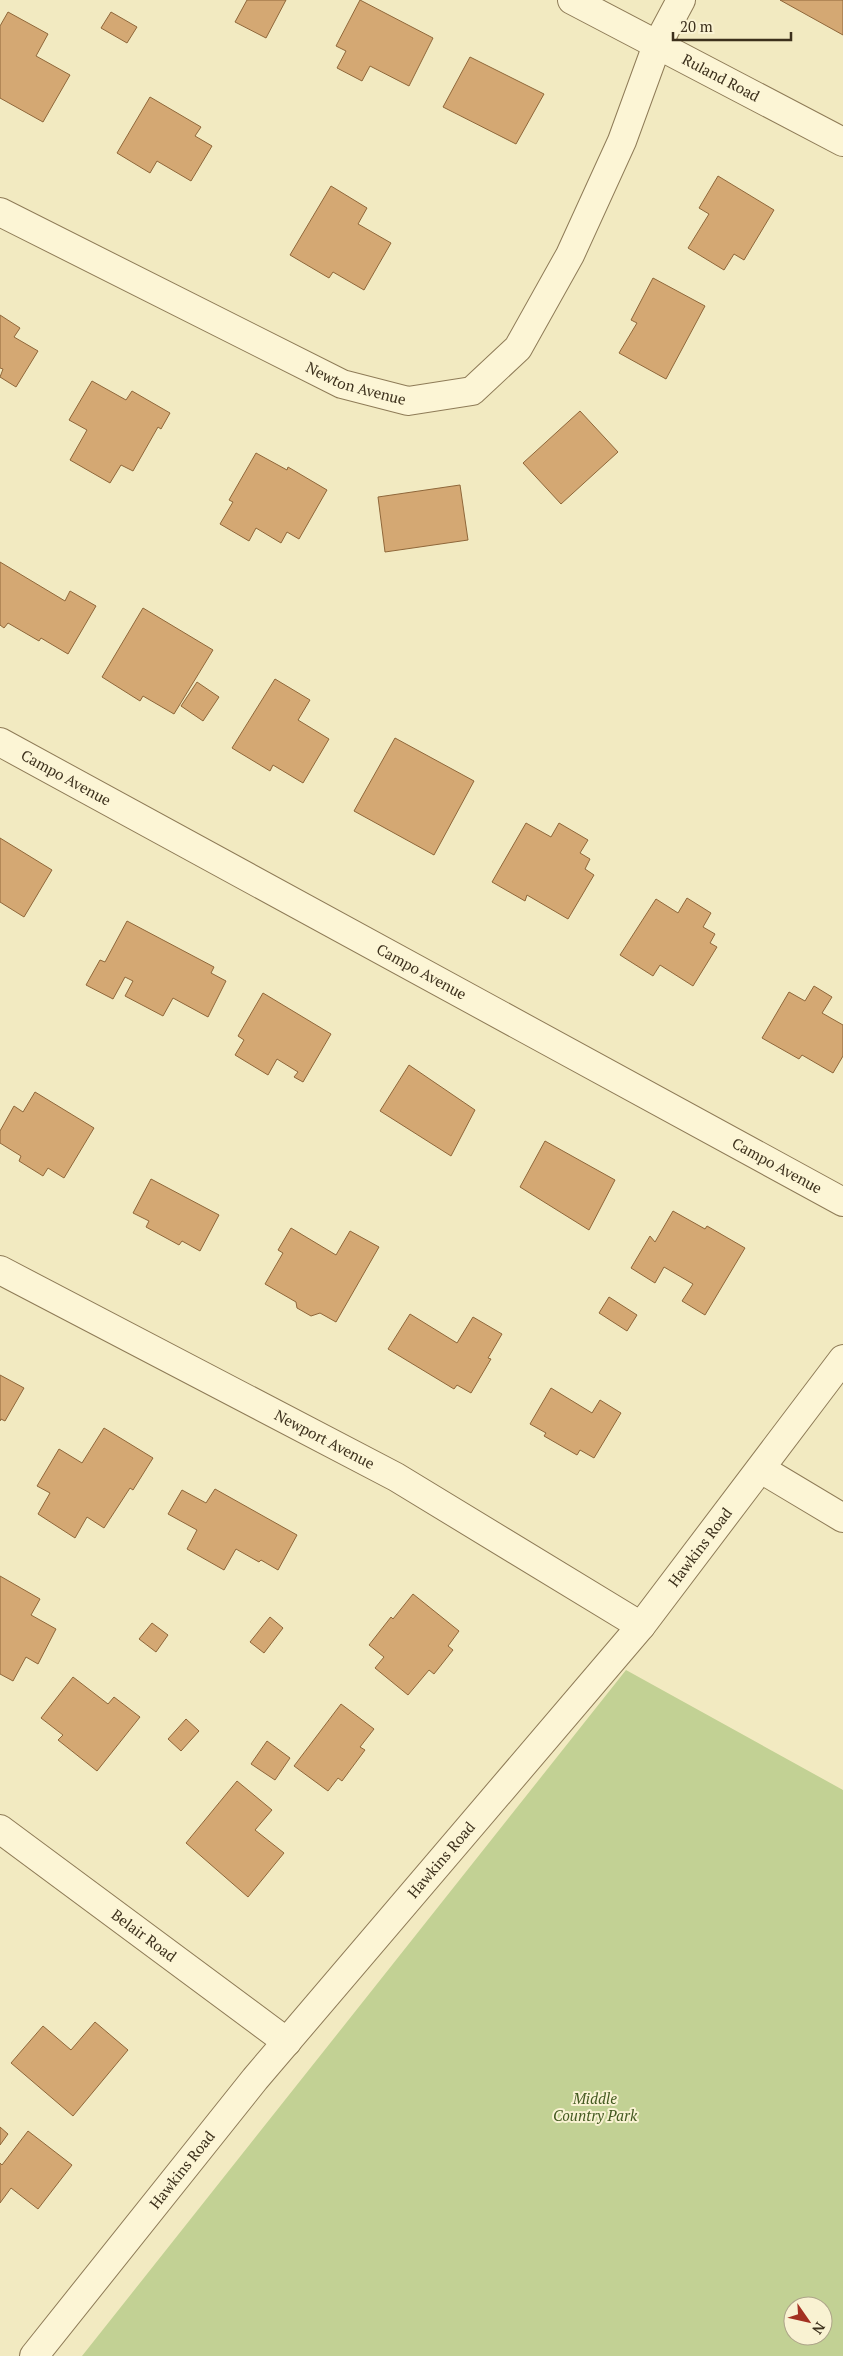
<svg xmlns="http://www.w3.org/2000/svg" width="843" height="2356" font-family="'PT Serif',serif">
	<style>
		.green { fill: #c2d194; fill-rule: evenodd }
		.building { fill: #d4a873; stroke: #8f673a }
		.lines { fill: none; stroke-linecap: round; stroke-linejoin: round }
		.minor-casing { stroke: #8e7b57; stroke-width: 30 }
		.minor { stroke: #fcf5d5; stroke-width: 28 }
		.labels { text-anchor: middle; stroke-width: 4; stroke-linejoin: round; paint-order: stroke }
		.street-label { font-size: 15px; fill: #3c301c; stroke: #f9f2d2 }
		.park-label { font-size: 15px; font-style: italic; fill: #445a21; stroke: #f9f2d2 }
	</style>
	<rect width="100%" height="100%" fill="#f2eac1"/>
	<path class="green" d="M626 1670 843 1790V2356H82ZM793 2306H823V2336H793Z"/>
	<path class="building" d="M247 0H286L266 38 235 22Z
		M360 0 433 38 409 86 370 66 362 81 337 68 346 51 336 46Z
		M780 0H843V35Z
		M8 12 48 34 36 56 70 75 43 122 0 98V26Z
		M111 12 137 27 127 43 101 28Z
		M470 57 544 94 516 144 443 107Z
		M150 97 201 127 195 136 212 146 191 181 157 161 150 173 117 153Z
		M718 176 774 210 744 260 734 254 724 270 688 248 709 214 699 208Z
		M331 186 367 208 358 224 391 243 364 290 333 272 329 278 290 255Z
		M653 278 705 306 666 379 619 353 637 323 631 320Z
		M0 315 20 328 14 337 38 351 16 387 0 377 3 369 0 368Z
		M92 381 126 400 132 391 170 413 161 429 158 427 133 471 121 465 110 483 70 460 87 430 69 420Z
		M580 411 618 452 561 504 523 463Z
		M256 453 287 470 288 467 327 490 299 539 287 532 281 543 256 528 249 541 220 524 233 502 229 500Z
		M460 485 468 540 385 552 378 497Z
		M0 562 65 601 70 591 96 606 68 654 41 638 39 641 8 623 4 628 0 625Z
		M143 608 213 650 174 714 143 696 140 701 102 677Z
		M275 679 310 700 298 720 329 739 303 783 273 765 270 771 232 748Z
		M197 682 219 697 203 721 181 706Z
		M395 738 474 781 434 855 354 811Z
		M526 823 551 837 559 823 588 840 580 853 590 859 585 869 594 875 568 919 527 895 525 901 492 882Z
		M0 838 52 870 24 917 0 902Z
		M687 898 711 913 703 927 715 934 710 943 717 947 693 986 660 965 653 976 620 955 656 899 678 913Z
		M127 921 214 967 211 973 226 981 208 1017 173 998 163 1016 125 996 133 981 125 977 113 999 86 985 100 960 105 962Z
		M814 986 832 997 822 1013 843 1025V1056L833 1073 802 1055 799 1059 762 1038 789 992 805 1001Z
		M263 993 331 1034 303 1082 294 1077 298 1072 277 1059 268 1075 235 1055 244 1040 238 1036Z
		M409 1065 475 1110 451 1156 380 1111Z
		M35 1092 94 1128 64 1178 48 1168 43 1176 19 1161 21 1156 0 1143V1131L14 1106 23 1112Z
		M545 1141 615 1180 589 1230 520 1187Z
		M151 1179 219 1215 200 1251 182 1241 179 1245 146 1227 149 1221 133 1213Z
		M673 1211 705 1229 707 1226 745 1248 705 1315 682 1301 693 1284 664 1267 655 1283 631 1268 650 1236 655 1242Z
		M291 1228 336 1255 350 1231 379 1247 336 1322 320 1313 311 1316 297 1308 296 1302 265 1284 283 1253 278 1250Z
		M609 1297 637 1315 627 1331 599 1313Z
		M410 1314 457 1343 473 1317 502 1334 488 1358 491 1359 471 1393 457 1385 454 1389 388 1349Z
		M0 1375 24 1388 5 1421 1 1419 0 1421Z
		M551 1388 592 1413 600 1400 621 1413 594 1458 580 1450 577 1455 544 1436 546 1433 530 1424Z
		M104 1428 153 1458 133 1490 130 1488 104 1528 87 1517 75 1538 38 1514 50 1493 37 1486 59 1449 82 1463Z
		M215 1489 297 1535 278 1570 261 1560 259 1562 236 1549 224 1570 187 1549 197 1530 168 1514 182 1490 206 1503Z
		M0 1576 40 1599 31 1615 56 1629 38 1664 26 1657 13 1681 0 1674Z
		M413 1594 459 1631 448 1646 453 1650 434 1674 429 1670 408 1695 375 1668 384 1657 369 1645 391 1617 393 1619Z
		M270 1617 283 1628 264 1653 250 1642Z
		M152 1623 168 1635 156 1652 139 1639Z
		M73 1677 108 1704 114 1697 140 1717 97 1771 58 1740 63 1735 41 1718Z
		M341 1704 374 1729 360 1747 365 1750 342 1781 338 1778 328 1791 294 1766Z
		M186 1719 199 1731 181 1751 168 1739Z
		M267 1741 290 1758 275 1780 251 1764Z
		M237 1781 272 1810 255 1830 284 1853 248 1897 186 1843Z
		M95 2022 128 2050 73 2116 11 2063 43 2026 71 2050Z
		M0 2127 8 2134 0 2145Z
		M28 2131 72 2165 38 2209 11 2188 0 2203V2163L2 2165Z"/>
	<g class="lines">
		<defs>
			<g id="minor">
				<path id="s1" d="M572 0 843 142"/>
				<path id="s2" d="M0 212 342 384 408 401 472 391 518 348 570 255 622 141 657 45 681 0"/>
				<path id="s3" d="M0 742 843 1202"/>
				<path id="s4" d="M0 1270 396 1477 641 1626"/>
				<path d="M761 1469 843 1518"/>
				<path id="s5" d="M0 1829 287 2042"/>
				<path id="s6" d="M34 2356 255 2079 641 1626 843 1359"/>
			</g>
		</defs>
		<use href="#minor" class="minor-casing"/>
		<use href="#minor" class="minor"/>
	</g>
	<g class="labels">
		<g class="street-label">
			<text dy="5" stroke="none"><textPath href="#s1" startOffset="168">Ruland Road</textPath></text>
			<text dy="5" stroke="none"><textPath href="#s2" startOffset="396">Newton Avenue</textPath></text>
			<text dy="5" stroke="none"><textPath href="#s3" startOffset="75">Campo Avenue</textPath></text>
			<text dy="5" stroke="none"><textPath href="#s3" startOffset="480">Campo Avenue</textPath></text>
			<text dy="5" stroke="none"><textPath href="#s3" startOffset="885">Campo Avenue</textPath></text>
			<text dy="5" stroke="none"><textPath href="#s4" startOffset="366">Newport Avenue</textPath></text>
			<text dy="5" stroke="none"><textPath href="#s6" startOffset="1048">Hawkins Road</textPath></text>
			<text dy="5" stroke="none"><textPath href="#s6" startOffset="642">Hawkins Road</textPath></text>
			<text dy="5" stroke="none"><textPath href="#s5" startOffset="179">Belair Road</textPath></text>
			<text dy="5" stroke="none"><textPath href="#s6" startOffset="238">Hawkins Road</textPath></text>
		</g>
		<g class="park-label">
			<text x="595" y="2104">Middle<tspan x="595" dy="17">Country Park</tspan></text>
		</g>
	</g>
	<g transform="translate(808 2321) rotate(124)"><circle r="24" fill="#f9f2d2" stroke="#ada489"/>
	<path d="M0-4L9 19L0 12L-9 19Z" fill="#a33121"/>
	<text y="-8" font-size="14" font-weight="bold" text-anchor="middle" fill="#3c301c">N</text>
	</g>
	<path d="M673 32v8h118v-8" fill="none" stroke="#3c301c" stroke-width="2.5"/>
	<text x="680" y="32" font-size="15" fill="#3c301c" stroke="#f9f2d2" stroke-width="4" paint-order="stroke">20 m</text>
</svg>
